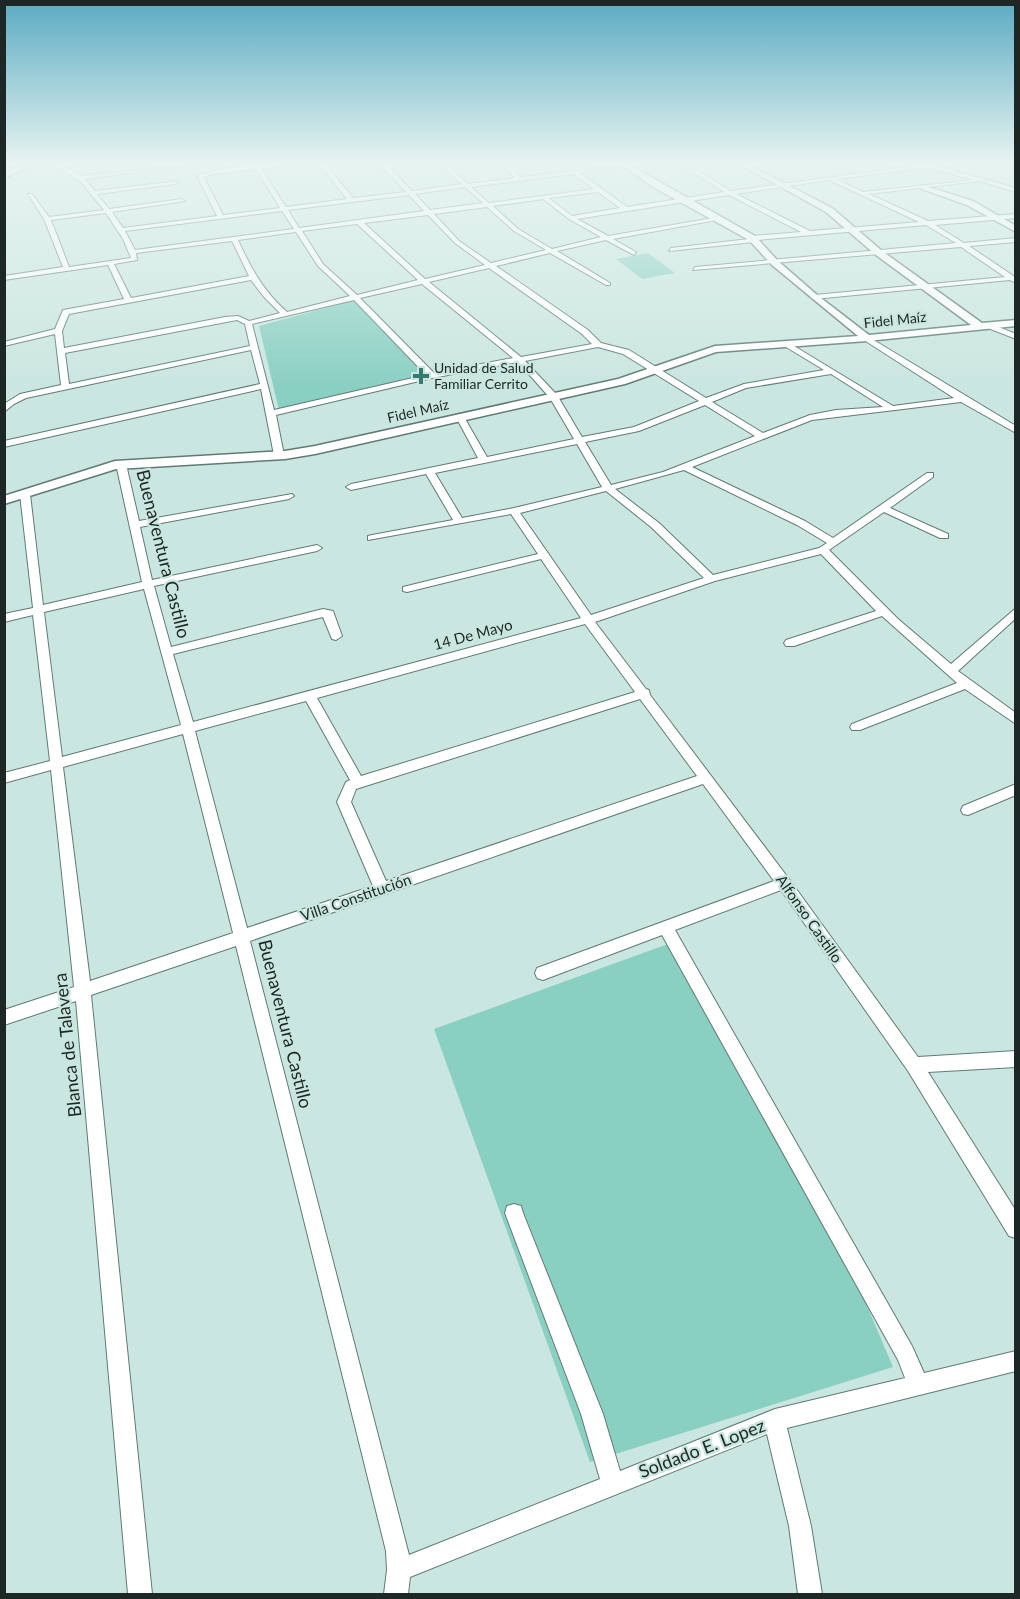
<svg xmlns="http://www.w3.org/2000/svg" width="1020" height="1599" font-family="Lato,sans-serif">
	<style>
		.green { fill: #89cfc2 }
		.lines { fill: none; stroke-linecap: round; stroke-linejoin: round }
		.minor-casing { stroke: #617a75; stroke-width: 2 }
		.tertiary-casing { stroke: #617a75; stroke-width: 3 }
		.minor { fill: #fff; fill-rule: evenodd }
		.tertiary { fill: #fff; fill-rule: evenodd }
		.poi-dot { fill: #357a6f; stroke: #cae6e0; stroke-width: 2 }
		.labels { text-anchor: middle; stroke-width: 4.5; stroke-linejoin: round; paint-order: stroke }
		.far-street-label { font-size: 14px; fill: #1d2725; stroke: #cae6e0 }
		.far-poi-label { font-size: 14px; fill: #1d2725; stroke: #cae6e0; text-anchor: start }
		.street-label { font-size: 15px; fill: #1d2725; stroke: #cae6e0 }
		.near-street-label { font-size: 18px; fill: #1d2725; stroke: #cae6e0 }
	</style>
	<rect width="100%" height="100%" fill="#cae6e0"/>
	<path class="green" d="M648 253 675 273 642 279 616 259Z
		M354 300 428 375 279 410 259 326Z
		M668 944 853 1273 893 1367 590 1462 434 1029Z"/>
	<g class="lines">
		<defs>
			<path id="minor" d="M54 165H61L81 176 189 165 84 179 95 191 178 181 176 184 97 194 109 209 182 199 185 201 112 212 123 228 217 216 198 178 200 175C225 166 259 163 286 165L261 169 286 207 347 199 320 165H326L353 198 406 192 381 165H387L412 191 462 184 441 165H447L468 184 515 178 501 165H507L521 177 630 165 580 173 627 207 724 192 682 165H688L731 191 920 165H932L1016 188V192L979 181 869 194 928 221 1016 214V218L935 225 964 243 1016 238V242L969 246 1015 277 1016 283 1010 280 814 299 810 297 814 295 1005 277 961 247 693 270 695 267 956 243 926 225 757 240 754 242 669 251 671 248 749 239 752 236 801 232 729 195 577 219 608 236 719 217 722 219 613 239 636 252 634 255 606 240 557 251 610 283V285H606L550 253 496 266 588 330 601 343 629 350 706 398 744 384 824 370 786 347V343H789L893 406 954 398 864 340V336H867L1016 426V433L961 402 812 420 692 467 805 521 833 538 927 473H933V477L890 508 948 534V538H940L884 512 829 550 898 619 951 664 1016 608V618L958 671 1016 713V724L965 689 860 730H852L850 727 852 724 957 683 882 616 794 646H786L784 643 786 640 876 611 821 554 715 581 595 622 646 689 649 690 650 695 789 879 918 1057 1016 1051V1067L928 1072 1016 1211V1238L1009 1236 908 1071 781 890 675 930 912 1346 924 1373 1016 1351V1371L787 1428 811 1526 822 1594H798L789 1526 767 1434 410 1577 408 1594H384L387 1570 386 1551 236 946 91 995 152 1594H128L76 1001 4 1025V1010L74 987 51 770 4 783V773L50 761 33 615 4 622V614L33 608 20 494 25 491 30 494 43 605 142 582 116 464 118 462 126 464 139 521 292 494 294 496 289 499 140 527 152 580 317 545 322 548 317 551 154 586 171 647 323 609 333 611 342 636 336 640 332 639 323 617 173 654 193 722 581 618 541 559 407 592 403 591V587L538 554 511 514 368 540V536L372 535 453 520 426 474 351 490 346 487 351 484 478 458 456 417 460 414 464 417 487 457 574 439 550 398 518 362 432 378 276 415 284 455 279 458 274 455 261 389 4 447V441L260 384 251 350 26 398 14 404 4 412V404L20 394 61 385 55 334 4 346V342L55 329 63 310 124 299 108 265 4 280V276L63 267 44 219 28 194H32L49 217 104 210 80 181ZM923 168H931L973 180 863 192 836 179ZM256 169 280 208 223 215 204 177 214 174ZM573 174 594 189 489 203 471 187ZM829 180 919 222 810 231 736 194ZM465 187 483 203 430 210 415 194ZM598 192 620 208 572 216 549 198ZM409 195 424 211 299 228 288 210ZM543 199 569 219 601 237 552 249 518 229 493 206ZM487 207 514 231 546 250 491 263 459 241 434 214ZM282 211 294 229 135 250 125 231ZM106 213 123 239 131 258 69 267 51 220ZM428 215 455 243 485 265 425 279 364 223ZM357 224 418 280 357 295 323 264 302 231ZM296 232 318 266 350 296 287 312C263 291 251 268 238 240ZM232 241 249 276 131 298 114 264 137 260 136 253ZM489 268 582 334 592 344 521 357 429 282ZM251 280 264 297 280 313 249 321 238 316 225 317 64 348 62 331 69 314ZM422 284 513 358 434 373 360 298ZM354 300 426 375 274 410 252 324ZM237 320 245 324 250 346 69 384 65 353ZM598 347 623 354 699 401 634 427 582 437 557 395 525 361ZM831 374 883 407 836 410 810 415 763 433 712 402 746 388ZM705 405 755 436 663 472 611 485 585 442 639 431ZM577 444 602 487 514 508 462 518 435 473ZM684 470 797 525 827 543 819 548 713 575 659 523 615 489ZM606 491 651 527 704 578 591 615 520 513ZM144 589 181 725 62 757 44 612ZM585 624 635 692 361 776 317 698ZM640 699 697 776 386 881 351 802 356 789ZM306 701 350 780 346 782 337 802 373 886 247 928 195 731ZM183 734 233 933 90 981 63 767ZM703 784 774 881 537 968 535 973 537 978 543 980 662 935 898 1360 905 1378 775 1409 620 1471 603 1414 523 1213 521 1206 514 1204 507 1206 505 1213 581 1414 600 1479 409 1555 250 941Z
				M752 165H766L747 169 744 167Z
				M991 324 1016 334V339L988 328V324Z
				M1016 784V795L968 815 963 814 961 810 963 806Z"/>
			<path id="tertiary" d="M24 165H34L4 178V173Z
				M622 165H630L755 236 778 261 817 295 869 335 971 325 876 255 826 212 741 165H749L832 208 882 251 982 323 1016 320V326L867 341 716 352 625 384 315 454 285 459 116 469 4 504V496L115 461 285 451 315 446 618 379 715 346 858 336 772 265 749 240 653 187Z
				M922 185 973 201 1016 226V232L967 205 922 189Z"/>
		</defs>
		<use href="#minor" class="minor-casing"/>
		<use href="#tertiary" class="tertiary-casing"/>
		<use href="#minor" class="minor"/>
		<use href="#tertiary" class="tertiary"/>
	</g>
	<linearGradient id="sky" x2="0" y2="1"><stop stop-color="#5babc3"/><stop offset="0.42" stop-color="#e7f4f1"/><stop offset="1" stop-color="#e7f4f1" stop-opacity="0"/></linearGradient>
	<rect width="1020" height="389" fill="url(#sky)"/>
	<path class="poi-dot" d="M418 367h6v6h6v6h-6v6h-6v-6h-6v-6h6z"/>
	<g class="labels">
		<g class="far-street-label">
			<text transform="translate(895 320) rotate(-6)" y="5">Fidel Maíz</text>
			<text transform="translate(418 411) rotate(-13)" y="5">Fidel Maíz</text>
		</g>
		<g class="far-poi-label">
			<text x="434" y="373">Unidad de Salud<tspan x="434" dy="16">Familiar Cerrito</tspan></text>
		</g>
		<g class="street-label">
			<text transform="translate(473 635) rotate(-15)" y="5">14 De Mayo</text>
			<text transform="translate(356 898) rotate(-19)" y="5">Villa Constitución</text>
			<text transform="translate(809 919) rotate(55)" y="5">Alfonso Castillo</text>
		</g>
		<g class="near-street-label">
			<text transform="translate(163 554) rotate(76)" y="6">Buenaventura Castillo</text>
			<text transform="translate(285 1024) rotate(76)" y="6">Buenaventura Castillo</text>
			<text transform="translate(68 1045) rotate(-96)" y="6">Blanca de Talavera</text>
			<text transform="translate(702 1449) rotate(-21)" y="6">Soldado E. Lopez</text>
		</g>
	</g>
	<rect width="1020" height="1599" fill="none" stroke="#1d2725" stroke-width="12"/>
</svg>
